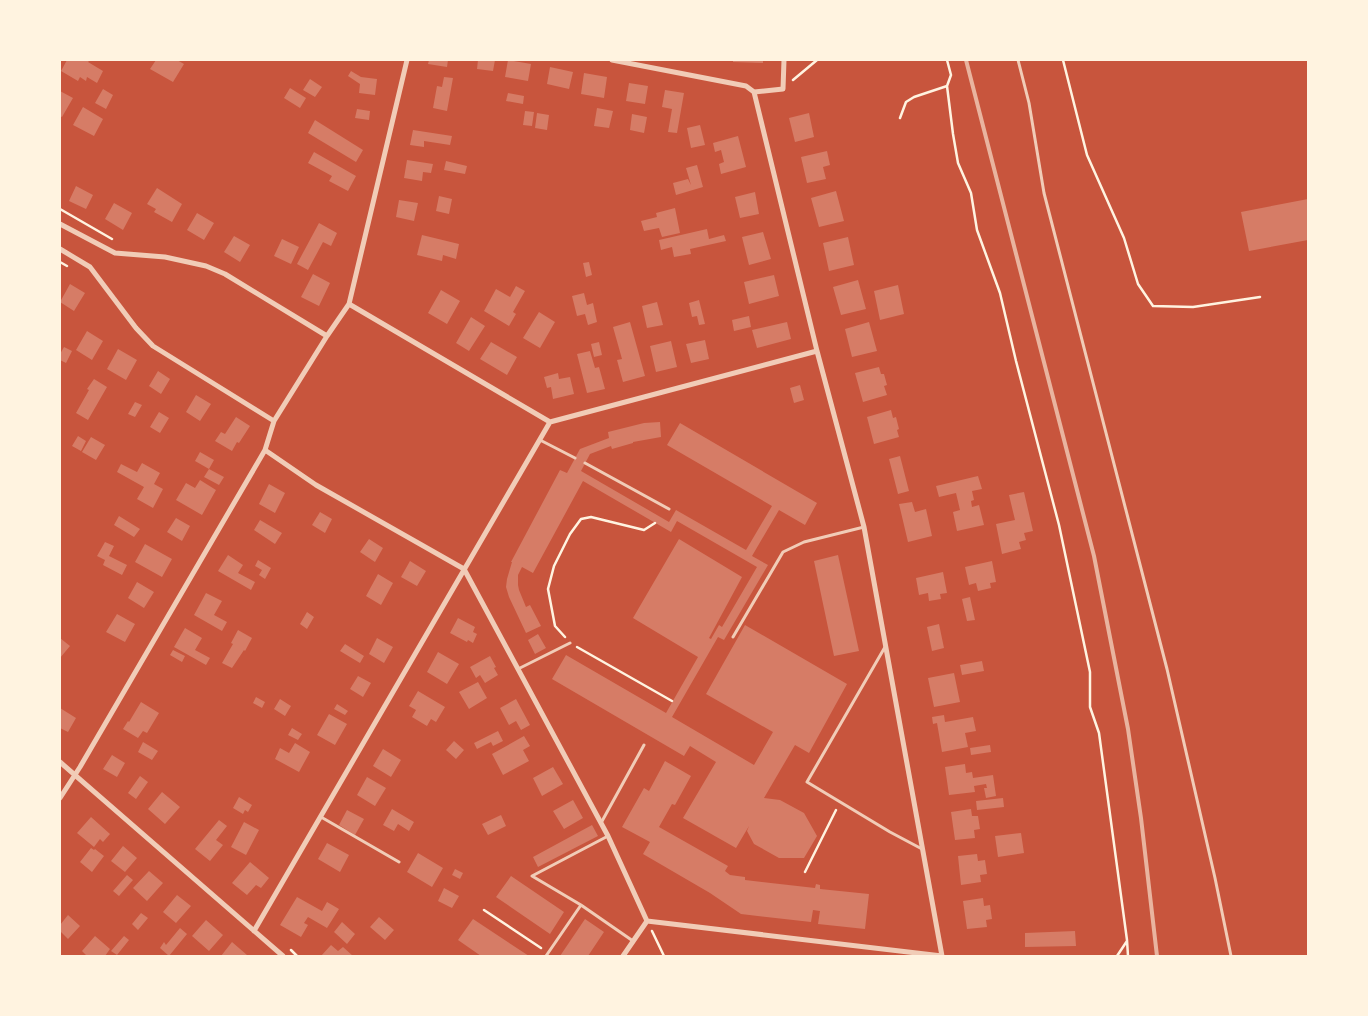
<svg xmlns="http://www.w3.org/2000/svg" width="1368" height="1016" font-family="'PT Sans Narrow',sans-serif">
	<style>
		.building { fill: #d67c66 }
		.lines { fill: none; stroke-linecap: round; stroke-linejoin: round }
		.path { stroke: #fff3e0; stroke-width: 2.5 }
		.service { stroke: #f1ccb7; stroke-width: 3 }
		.minor { stroke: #f1ccb7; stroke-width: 5 }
		.rail { stroke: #e9b49f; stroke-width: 4 }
	</style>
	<rect width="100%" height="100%" fill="#c8553d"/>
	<path class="building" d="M67 60H87L89 61 88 62 103 71 97 83 87 77 86 81 80 77 78 81 61 71Z
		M156 60H177L184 64 173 82 150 69Z
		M429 60H448L447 67 428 64Z
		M478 60H495L493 71 477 69Z
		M508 60 531 64 528 81 505 77Z
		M733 60H763V63L733 62Z
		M550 67 573 72 569 89 547 84Z
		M351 71 361 77 377 79 375 95 359 93 360 84 348 76Z
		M584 73 607 77 604 98 581 94Z
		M444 77 453 78 447 111 433 108 437 86 442 87Z
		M310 79 322 87 315 97 303 90Z
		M629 83 648 86 645 104 626 101Z
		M290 88 306 98 300 108 284 98Z
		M103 89 113 95 106 109 95 103Z
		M665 90 684 93 677 133 668 132 672 109 662 107Z
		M60 91 73 98 62 117 60 116Z
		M508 93 524 96 523 104 506 101Z
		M83 107 103 119 94 136 73 125Z
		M597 108 613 111 609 128 594 126Z
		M357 109 370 111 369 120 355 118Z
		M525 111 534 112 532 126 523 125Z
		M537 113 549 115 547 130 535 128Z
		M809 113 814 137 795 142 789 118Z
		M632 114 647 117 644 133 630 130Z
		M315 120 363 150 356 162 308 133Z
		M700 125 705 145 691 148 687 128Z
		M413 130 452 136 450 145 424 141V147L410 145Z
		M738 136 746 167 721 174 719 164 724 162 721 150 715 152 713 143Z
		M827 151 830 165 823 167 826 179 807 183 801 157Z
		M314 152 356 176 348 191 329 181 332 176 308 163Z
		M407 160 433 164 431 173 423 172 422 181 404 178Z
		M446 161 467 166 465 174 444 170Z
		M697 165 703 187 676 195 673 183 688 179 691 185 686 168Z
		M76 186 93 195 86 209 69 201Z
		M157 188 182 204 172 222 154 212 156 209 147 204Z
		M836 191 844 221 819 227 811 198Z
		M755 192 759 214 740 218 735 197Z
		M439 196 452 199 449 214 436 211Z
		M1308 199V240L1249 251 1241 212Z
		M399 200 418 203 414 221 396 217Z
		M114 203 132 213 123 230 105 219Z
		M675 208 680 233 662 237 659 228 644 231 641 221 657 217 656 213Z
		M197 213 214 223 204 240 187 230Z
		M319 223 337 233 331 246 323 242 308 270 297 264Z
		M707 229 709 239 724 235 726 241 690 249 691 254 674 257 672 247 661 250 659 240Z
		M763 232 771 259 749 265 742 237Z
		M422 235 459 244 456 259 443 255 442 261 417 255Z
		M234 236 250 245 240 262 224 252Z
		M848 237 854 265 829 271 823 243Z
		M282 239 299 247 291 264 274 256Z
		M589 262 592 275 586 277 583 263Z
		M313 274 330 283 319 306 301 297Z
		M774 275 779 296 749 304 744 282Z
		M858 280 866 309 841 315 833 287Z
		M70 284 85 293 74 311 60 302Z
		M898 285 904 314 880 320 874 291Z
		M516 286 525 291 513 312 516 314 509 326 484 311 496 289 510 297Z
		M441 290 460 301 447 324 428 313Z
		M584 293 587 305 593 303 597 322 588 325 585 314 577 316 572 296Z
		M699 300 705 324 699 325 697 316 692 317 689 303Z
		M657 302 663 325 647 328 642 306Z
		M539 312 555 322 540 348 523 338Z
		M749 316 751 327 734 331 732 320Z
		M471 317 485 326 469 351 456 343Z
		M630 322 645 376 623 382 617 360 622 359 613 327Z
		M787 322 791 339 757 348 752 330Z
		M869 322 877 351 852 357 845 329Z
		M87 331 103 341 92 360 76 350Z
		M705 340 709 359 691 363 686 344Z
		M671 341 677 367 656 372 650 346Z
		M491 342 517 357 507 375 480 359Z
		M599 342 602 355 594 357 591 344Z
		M64 347 72 351 66 363 60 360V354Z
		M118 349 137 360 126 380 107 369Z
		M590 351 595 368 599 367 605 389 587 393 577 354Z
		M879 367 881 374H884L887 385 884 386 887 395 863 402 855 373Z
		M158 371 170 379 161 394 149 386Z
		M558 373 559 379 570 377 574 394 553 399 551 387 547 388 544 377Z
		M94 379 107 387 88 420 76 413 89 390 87 389Z
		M800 385 804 400 794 403 790 388Z
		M196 395 211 404 200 421 186 412Z
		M135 402 142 405 135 417 128 414Z
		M891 410 893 418 896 417 899 429 897 430 899 437 874 444 867 417Z
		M159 412 169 418 160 433 150 427Z
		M236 417 250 426 239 443 237 442 232 451 215 441 221 432 225 434Z
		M660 422 661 437 633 442V443L612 449 611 446 590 454 581 471 669 522 676 510 746 550 772 506 667 445 680 423 817 503 805 525 779 510 752 556 768 565 724 640 718 637 672 717 754 765 773 732 706 694 745 625 847 684 809 753 795 745 764 798 780 800 804 813 817 836 804 858H779L754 844 747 831 749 826 736 848 683 818 716 762 690 746 684 756 552 679 566 655 666 713 698 657 633 618 679 539 742 577 709 638 711 639 719 625 722 627 757 567 677 521 671 532 583 481 533 573 522 567 518 575V585L519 590 526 607 530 605 541 626 526 633 509 597 506 587 507 579 512 562H511L560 470 567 473 580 449 609 438 608 432 644 423Z
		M78 436 86 441 81 451 72 446Z
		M91 437 105 445 96 460 82 452Z
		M200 452 214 460 209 469 195 461Z
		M900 456 909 491 898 494 889 459Z
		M142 463 160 473 154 484 163 489 153 508 137 499 144 487 117 472 121 464 137 472Z
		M209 469 224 477 219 485 204 477Z
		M978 476 982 489 972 491 974 500 971 501 972 507 979 505 984 525 957 531 953 512 960 510 956 493 939 497 936 486Z
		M200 480 216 490 202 515 176 500 186 483 195 488Z
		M269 484 285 493 275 513 259 504Z
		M1024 492 1033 531 1024 533 1026 540 1019 542 1021 549 1002 554 996 524 1015 520 1009 495Z
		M912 502 915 512 926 509 932 536 908 542 899 504Z
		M320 512 332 519 325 533 312 525Z
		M119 516 140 529 134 537 114 525Z
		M176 518 190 526 182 541 167 532Z
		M260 520 282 533 275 544 254 530Z
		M369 539 383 548 375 562 360 552Z
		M105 542 114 546 109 556 127 565 122 575 103 565 105 560 97 556Z
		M145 544 172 559 162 577 135 562Z
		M228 555 243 565 238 573 255 582 251 590 218 571Z
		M838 555 859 651 834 656 814 561Z
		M258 560 271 568 265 579 259 575 262 570 255 566Z
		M410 561 426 571 417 586 401 577Z
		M992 561 996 582 990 583 991 588 978 591 976 583 969 585 965 567Z
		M943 572 947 593 940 594 941 599 929 601 928 593 919 595 916 578Z
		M378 574 393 583 381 605 366 596Z
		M137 582 154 592 144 608 128 598Z
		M206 593 222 601 214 615 227 622 222 631 194 615Z
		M970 597 975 620 967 621 962 599Z
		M307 612 314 617 307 629 300 624Z
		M117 614 135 624 125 642 106 632Z
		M458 618 475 627 473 632 477 634 473 643 468 640 467 642 450 633Z
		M939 624 944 648 932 651 927 627Z
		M185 628 202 638 195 650 210 658 206 665 174 647Z
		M238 630 252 638 245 651 244 650 232 668 222 663 233 644 231 643Z
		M538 634 546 648 535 654 528 640Z
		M60 638 70 646 60 658Z
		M377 638 393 647 384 663 369 654Z
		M345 644 364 656 360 663 340 651Z
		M173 650 185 656 182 662 170 655Z
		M438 652 459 664 447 684 427 672Z
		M490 656 496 667 494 668 498 675 485 683 480 675 476 678 470 667Z
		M982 661 984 671 962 675 960 665Z
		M954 673 960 702 934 707 928 678Z
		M358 676 371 683 363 697 350 689Z
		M478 682 487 698 469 709 459 692Z
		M418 691 445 707 436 722 431 719 427 726 412 717 416 710 409 706Z
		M256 697 265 702 262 708 253 703Z
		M280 699 291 706 285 716 274 709Z
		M516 699 530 725 521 730 516 721 509 725 500 708Z
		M141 702 159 713 147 733 143 731 138 738 123 729 128 721 129 722Z
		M337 704 348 711 345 715 334 709Z
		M60 708 76 718 68 732 60 728Z
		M329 714 347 724 335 745 317 735Z
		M944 715 945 722 973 717 976 731 965 733 968 747 942 752 937 723 933 724 932 717Z
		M292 728 302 734 298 740 288 735Z
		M498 731 503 741 493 746 491 742 477 749 474 743Z
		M524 736 530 746 523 750 529 761 503 775 492 754Z
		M454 741 464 750 456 759 446 750Z
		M143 742 158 751 152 760 138 752Z
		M295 743 310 752 299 772 275 759 280 748 289 753Z
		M990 745 991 752 971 755 970 748Z
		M383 749 401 760 391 777 373 766Z
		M112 755 125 763 117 777 103 769Z
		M665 761 691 776 675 805 672 804 659 827 728 866 725 871 730 875 745 877V880L815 888 816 884 820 885V889L869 894 865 929 818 924 820 911 813 910 811 922 741 914 710 893 643 854 650 842 622 827 644 788 649 791Z
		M965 764 966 773 972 772 973 778 993 775 996 796 986 798 984 788H987L986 784 974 786 975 792 949 795 945 767Z
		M553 767 563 784 542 796 533 778Z
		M140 776 148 782 136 799 128 793Z
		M367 777 386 788 375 806 357 795Z
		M162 792 180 807 165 824 148 809Z
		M239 797 252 805 248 812 245 810 243 814 233 808Z
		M1003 798 1004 807 977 810 976 801Z
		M573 800 583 818 564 829 553 811Z
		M392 809 414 822 409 831 398 824 394 831 383 825Z
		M971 809 972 816H978L980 829 974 830 975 838 955 840 951 812Z
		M347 810 364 819 355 835 339 825Z
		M501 815 506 826 488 835 482 824Z
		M91 817 110 834 103 842 100 839 94 847 77 833Z
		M219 820 227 826 216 840 223 845 210 861 195 849Z
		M244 822 259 830 246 855 231 847Z
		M592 825 598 836 538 867 533 857Z
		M1021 833 1024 853 998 857 995 836Z
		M327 843 349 855 340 872 318 859Z
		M123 846 137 858 125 872 111 861Z
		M91 848 94 850 95 849 104 856 92 872 80 862Z
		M418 853 443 868 432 887 407 872Z
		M977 854 978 861 985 860 987 874 980 875 981 882 961 885 958 856Z
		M250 862 269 878 261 888 256 885 247 895 232 883Z
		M455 869 463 873 460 879 452 875Z
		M149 871 163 883 147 901 133 888Z
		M127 875 133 880 119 896 113 891Z
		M511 876 564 912 550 934 496 897Z
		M444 888 459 896 452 908 438 901Z
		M177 895 191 906 176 923 163 912Z
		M297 897 322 911 327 902 339 909 327 928 308 917 304 923 308 925 301 937 280 925Z
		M983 898 984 906 990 905 992 919 986 920 987 927 967 929 963 901Z
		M141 913 148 918 138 930 132 924Z
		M68 915 80 926 68 939 60 931V925Z
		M379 917 394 930 385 940 370 927Z
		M473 919 529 956H481L458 940Z
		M585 919 604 932 588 956H560Z
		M206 920 223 935 209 951 192 936Z
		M342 922 355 934 347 944 334 932Z
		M180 928 187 934 169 956 160 948 164 942 166 945Z
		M1075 931 1076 946 1025 947V933Z
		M95 936 110 949 105 956H87L82 951Z
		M124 936 129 940 117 955 111 951Z
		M232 942 247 955 246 956H221Z
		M331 945 338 951 343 947 353 956H321Z"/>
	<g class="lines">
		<path class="path" d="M1063 60 1087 155 1124 238 1138 284 1153 306 1193 307 1260 297
			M793 80 817 60
			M947 86 953 134 958 163 971 193 977 230 1000 293 1016 361 1059 525 1090 672V707L1099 733 1127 940 1128 956
			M900 118 906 102 914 97 947 86 951 75 947 60
			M60 209 112 239
			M60 262 67 266
			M565 637 555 626 548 589 554 566 570 534 581 519 591 517 644 530 655 523
			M577 647 672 701
			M805 872 836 810
			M484 910 541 948
			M652 931 664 956
			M291 950 297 956
			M1117 956 1127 941"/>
		<path class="service" d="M1018 60 1029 103 1044 193 1167 669 1215 878 1231 956
			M540 440 575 458
			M585 463 669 509
			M733 637 783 552 804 542 864 527
			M885 647 807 782 890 832 922 849
			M518 669 570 643
			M321 817 399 862
			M601 823 644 745
			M581 905 532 876 608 836
			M546 956 581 905 633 941"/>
		<path class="minor" d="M612 60 746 86 754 92
			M754 92 817 351 864 527 942 956
			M754 92 783 89 784 60
			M60 224 115 253 165 257 206 266 225 274 327 336
			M60 249 90 267 136 328 153 346 274 421
			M349 304 550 422 817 351
			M265 450 316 485 464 569 608 836 647 921
			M60 762 283 956
			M60 798 80 767 265 450 274 421 327 336 349 304 407 60
			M647 921 942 956
			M254 931 550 422
			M623 956 647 921"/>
		<path class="rail" d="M966 60 1094 556 1128 729 1141 818 1157 956"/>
	</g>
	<rect width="1368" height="1016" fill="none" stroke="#fff3e0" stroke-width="122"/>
</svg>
